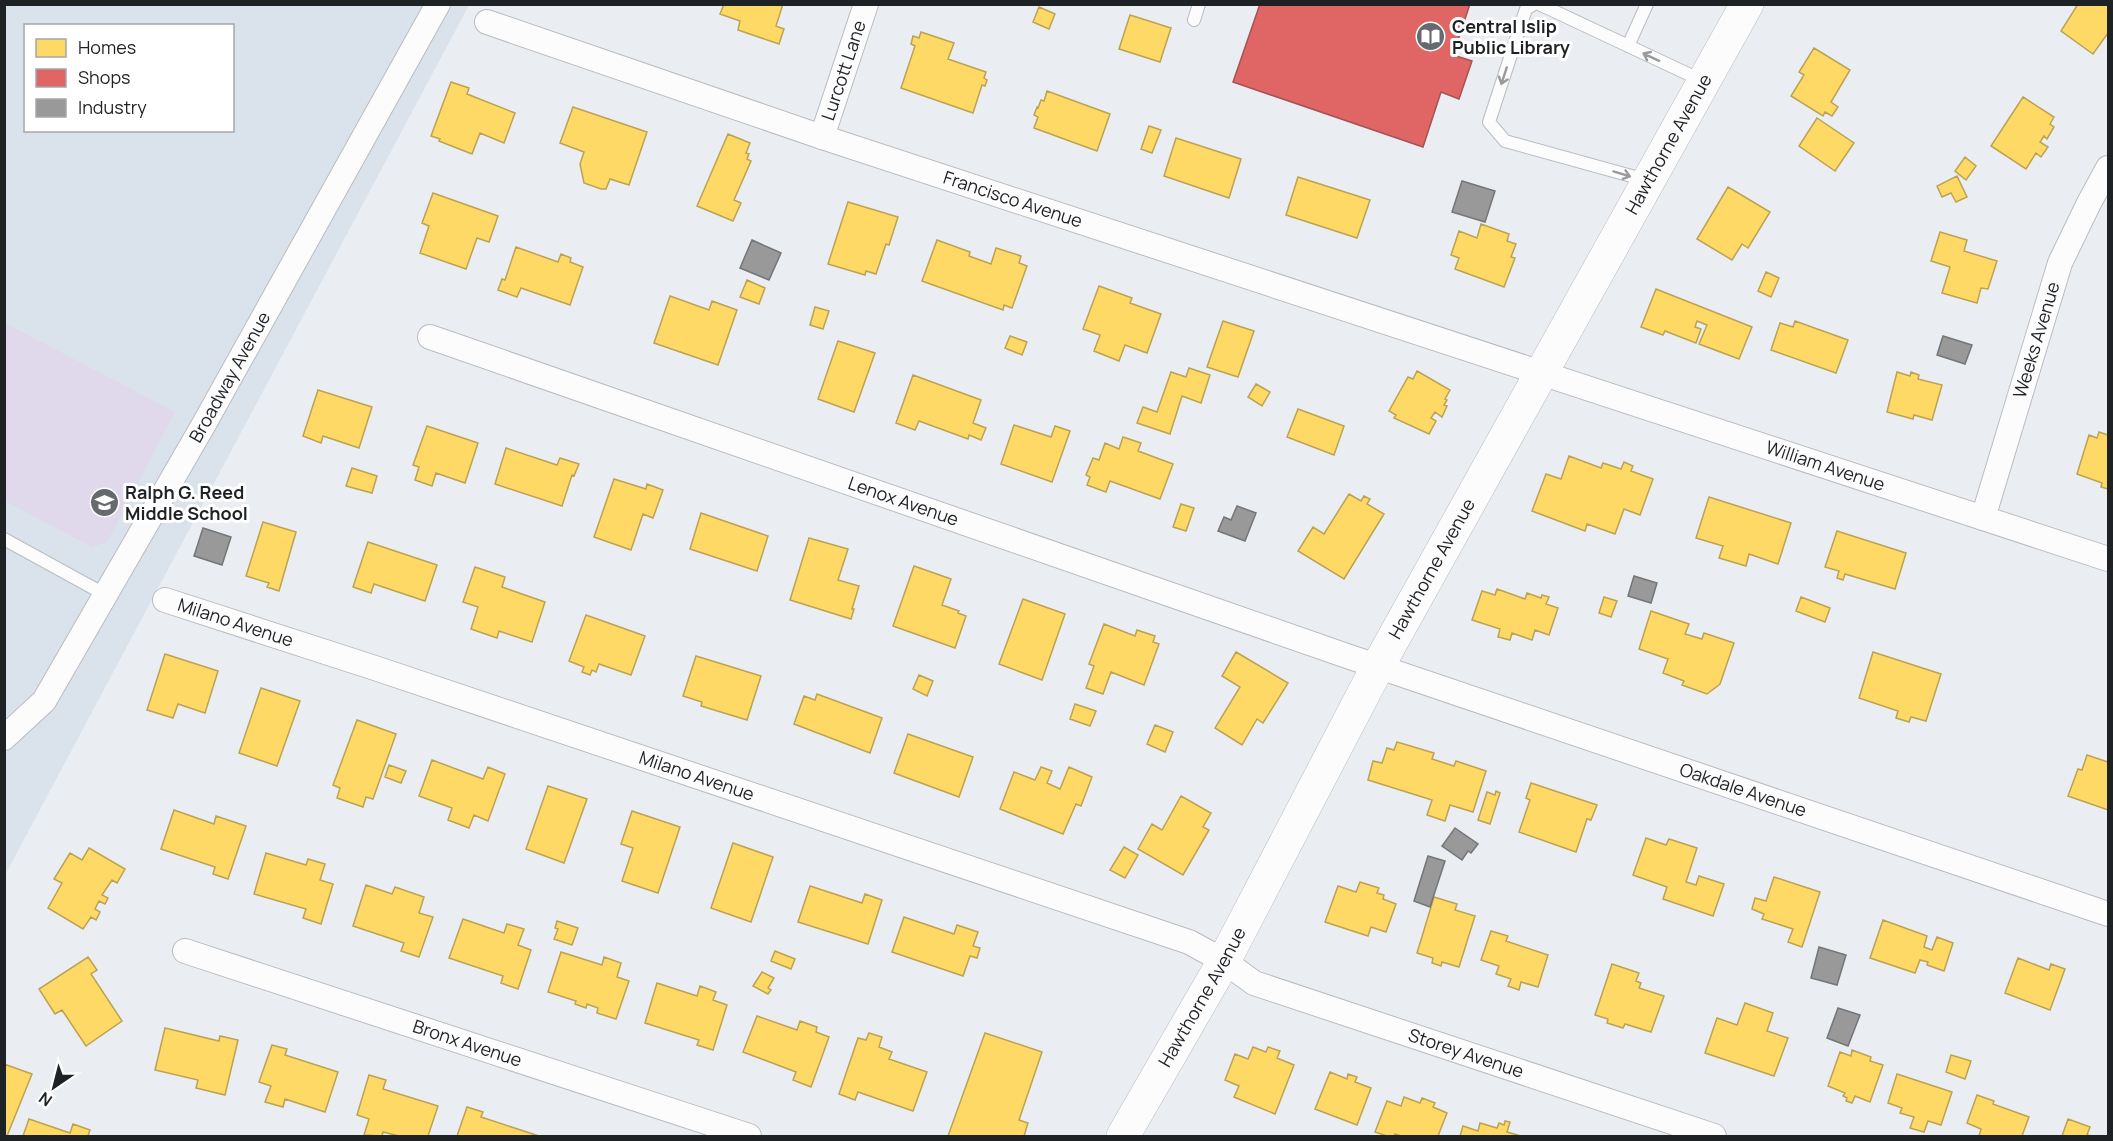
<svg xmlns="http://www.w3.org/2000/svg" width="2113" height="1141" font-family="Manrope,sans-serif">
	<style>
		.built { fill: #dae2ec; fill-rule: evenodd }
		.green { fill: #dfd9eb }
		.homes { fill: #ffd966; stroke: #bca252; stroke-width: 1.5 }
		.shops { fill: #e06666; stroke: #a65252; stroke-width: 1.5 }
		.industry { fill: #999; stroke: #747576; stroke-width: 1.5 }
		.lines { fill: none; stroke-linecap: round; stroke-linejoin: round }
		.lane-casing { stroke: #babcbf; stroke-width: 14 }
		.street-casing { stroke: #babcbf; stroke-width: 26 }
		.secondary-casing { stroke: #babcbf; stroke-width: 34 }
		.lane { stroke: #fcfcfd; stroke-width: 12 }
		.street { stroke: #fcfcfd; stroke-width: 24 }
		.secondary { stroke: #fcfcfd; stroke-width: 33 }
		.oneway { stroke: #999a9c }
		.labels { text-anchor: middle; stroke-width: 6; stroke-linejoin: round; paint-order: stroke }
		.poi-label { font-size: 18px; font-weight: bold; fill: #1f2225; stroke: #fff; text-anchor: start }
		.street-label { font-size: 18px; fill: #1f2225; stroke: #fff }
	</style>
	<rect width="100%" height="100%" fill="#eaeef2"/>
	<path class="built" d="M5 5H469L5 875ZM26 26H232V130H26Z"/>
	<path class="green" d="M5 323 175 412 107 542 92 547 5 501Z"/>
	<path class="homes" d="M724 4H783L776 26 784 29 779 44 738 30 740 21 720 14Z
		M2078 4H2108V33L2093 54 2061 31Z
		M1039 7 1055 14 1049 29 1033 22Z
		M1130 15 1171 28 1160 62 1119 49Z
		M921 32 954 43 948 59 986 72 984 78 987 80 985 86 982 85 973 113 901 88 915 46 911 44 913 36 919 38Z
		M1814 48 1850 70 1831 102 1838 107 1832 116 1825 112 1823 116 1791 96 1804 75 1799 72Z
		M451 82 469 88 467 94 515 113 504 143 480 133 472 154 439 141 440 139 431 136Z
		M1047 91 1110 114 1097 151 1034 128 1038 117 1034 115 1037 107 1038 108 1041 100 1044 101Z
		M2023 97 2054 117 2050 124 2054 127 2047 139 2044 136 2040 142 2048 147 2041 157 2036 153 2026 169 1991 146Z
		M573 107 647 132 629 185 610 179 606 189H601L584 183 580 164 584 152 560 143Z
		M1817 118 1854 143 1835 171 1799 146Z
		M1149 126 1161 130 1152 153 1141 149Z
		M728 134 750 143 746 153 749 154 747 159 751 161 734 200 741 203 733 221 697 206Z
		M1176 138 1241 159 1229 198 1164 176Z
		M1965 157 1976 166 1966 180 1955 171Z
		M1957 176 1967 197 1956 202 1951 193 1942 197 1937 186Z
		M1298 177 1370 200 1357 238 1286 215Z
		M1728 187 1770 212 1748 248 1742 244 1732 260 1697 239Z
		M433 193 498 216 489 242 477 238 466 269 420 253 429 226 422 223Z
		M848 202 898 217 889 245 886 244 876 274 866 271 865 275 828 264Z
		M1481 224 1509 234 1507 241 1516 244 1511 257 1515 258 1504 287 1455 269 1459 258 1451 255 1459 231 1477 238Z
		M1940 232 1967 240 1964 251 1997 261 1988 289 1981 288 1977 303 1942 293 1950 267 1931 261Z
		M937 240 970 252 969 256 991 264 996 248 1021 256 1019 263 1027 266 1012 308 1004 305 1003 310 922 281Z
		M516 247 558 262 561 254 571 258 570 262 583 267 570 305 521 288 517 297 498 290 502 279 505 280Z
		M1766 272 1779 278 1771 297 1758 291Z
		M747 280 765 288 759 304 740 297Z
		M1099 286 1132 298 1130 303 1161 314 1147 353 1125 345 1119 361 1094 351 1100 335 1083 329Z
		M1656 289 1752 327 1739 359 1699 344 1707 325 1697 321 1695 327 1701 329 1696 343 1665 331 1663 335 1641 327Z
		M670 296 709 310 712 301 737 310 718 365 654 343Z
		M815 307 829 311 823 329 810 325Z
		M1223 321 1254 331 1238 377 1207 367Z
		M1795 321 1848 340 1836 373 1771 350 1780 323 1793 327Z
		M1010 336 1027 342 1022 355 1005 348Z
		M838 341 875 353 854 412 818 399Z
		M1189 368 1210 375 1201 403 1182 396 1170 434 1137 423 1143 407 1157 412 1171 372 1186 377Z
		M1417 371 1450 390 1445 399 1447 400 1444 405 1447 406 1442 417 1435 412 1431 418 1436 421 1429 434 1394 418 1396 415 1389 411 1408 377 1413 379Z
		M1897 372 1910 376 1911 372 1919 375 1918 379 1942 385 1932 420 1914 415 1913 419 1887 412Z
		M913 375 981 400 973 423 986 428 981 440 969 435 968 439 919 421 915 430 896 423Z
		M1256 384 1270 392 1262 406 1248 397Z
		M318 390 372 407 359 448 323 436 321 443 303 436Z
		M1298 409 1344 426 1334 455 1287 437Z
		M1014 425 1051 437 1055 426 1070 431 1052 482 1001 464Z
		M427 426 478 443 465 483 436 473 432 486 415 480 419 467 413 465Z
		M2099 432 2108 435V489L2101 487 2102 483 2077 474 2089 435 2097 438Z
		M1123 437 1141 443 1138 451 1173 464 1160 499 1110 481 1106 492 1087 485 1090 477 1086 475 1093 458 1099 460 1105 443 1119 449Z
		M506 448 557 465 560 458 579 464 574 476 572 475 562 506 495 484Z
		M1569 456 1601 468 1603 463 1621 469 1624 462 1633 466 1631 471 1653 479 1640 515 1624 509 1615 534 1587 524 1585 531 1532 511 1546 474 1561 479Z
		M352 468 377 476 372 493 346 486Z
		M614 479 646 489 647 484 663 490 653 518 643 514 631 550 594 537Z
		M1349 494 1361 501 1364 496 1370 499 1367 504 1384 514 1344 579 1298 551 1313 527 1324 534Z
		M1709 497 1791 523 1778 564 1749 554 1746 566 1719 558 1723 546 1696 538Z
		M1181 504 1194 508 1186 531 1173 527Z
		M701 513 768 536 757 571 690 549Z
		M263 522 296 532 279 591 267 587 269 583 246 576Z
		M1837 531 1906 553 1895 589 1845 574 1843 580 1837 578 1839 571 1825 567Z
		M809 538 848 549 838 580 859 586 852 609H854L851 619 790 600Z
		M368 542 437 565 425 601 374 584 371 593 353 587Z
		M914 566 951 579 942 605 959 611 958 613 966 616 955 648 893 626Z
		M475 567 505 577 502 587 545 602 532 642 499 631 497 638 471 629 478 607 463 602Z
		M1497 589 1525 599 1527 593 1541 598 1542 595 1549 597 1546 604 1558 608 1549 635 1535 630 1532 640 1512 633 1510 640 1498 637 1500 629 1472 620 1482 591 1495 595Z
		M1604 597 1617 601 1611 617 1599 613Z
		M1801 597 1830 608 1825 622 1796 611Z
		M1023 599 1065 614 1042 680 999 664Z
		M1651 611 1689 624 1685 634 1702 639 1704 633 1734 643 1720 684 1707 694 1682 685 1684 681 1663 673 1668 659 1639 649Z
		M586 615 645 636 631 675 599 664 596 672 592 670 590 675 582 672 584 667 569 661Z
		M1104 624 1135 636 1137 630 1155 636 1153 642 1159 644 1144 685 1111 672 1103 694 1086 688 1094 666 1089 664Z
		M1236 652 1288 683 1263 723 1257 719 1242 745 1215 728 1240 687 1222 676Z
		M1873 652 1941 674 1926 721 1911 717 1909 722 1896 718 1898 711 1859 698Z
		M165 654 218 671 205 713 178 704 173 718 147 710Z
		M696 656 761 676 747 720 701 706 702 702 683 696Z
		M919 675 933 681 927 696 913 689Z
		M261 688 300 701 277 766 239 753Z
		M817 694 882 718 870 753 794 724 804 696 815 700Z
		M1075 704 1096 711 1090 726 1070 719Z
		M357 720 396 734 373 799 366 797 363 807 337 798 340 788 333 785Z
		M1155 725 1173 732 1165 752 1147 744Z
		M908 734 973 757 959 797 894 773Z
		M1397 742 1434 753 1432 759 1454 766 1456 761 1486 771 1473 812 1450 805 1445 821 1427 815 1432 800 1368 780 1373 761 1382 763 1387 748 1394 750Z
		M2087 755 2108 762V810L2068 796 2078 769 2082 770Z
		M432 760 483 779 488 767 505 774 488 821 474 815 469 828 448 820 452 808 419 796Z
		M389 765 406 771 401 783 385 777Z
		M1041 767 1052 771 1047 783 1060 789 1069 767 1092 777 1081 806 1076 804 1063 834 1000 809 1014 772 1035 780Z
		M1531 783 1597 805 1591 820 1587 819 1576 852 1519 832 1530 800 1526 798Z
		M548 786 587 799 564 863 526 849Z
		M1496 791 1500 793 1490 824 1478 820 1487 792 1495 795Z
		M1181 796 1211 813 1203 827 1209 830 1183 875 1138 849 1152 824 1162 830Z
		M174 810 214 824 216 816 246 826 228 879 213 874 215 867 161 849Z
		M632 811 680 827 658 893 622 881 633 848 621 844Z
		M1646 838 1666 845 1669 839 1697 848 1686 882 1696 885 1699 876 1724 884 1713 916 1663 899 1667 887 1633 875Z
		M733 843 773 857 751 922 711 908Z
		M1124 847 1138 855 1125 878 1110 870Z
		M89 848 125 869 117 883 112 880 102 895 108 898 105 904 99 901 95 909 100 912 96 920 91 917 83 929 48 908 62 883 54 879 70 853 82 860Z
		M266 853 306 865 308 859 325 864 320 880 333 884 321 924 303 918 306 909 254 894Z
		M1774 877 1820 892 1802 947 1788 942 1793 929 1762 919 1764 914 1752 909 1755 898 1766 901Z
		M1360 882 1379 888 1377 893 1384 895 1383 899 1396 904 1386 932 1371 927 1368 936 1325 922 1338 886 1356 892Z
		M366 885 392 894 395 887 424 897 419 913 433 917 419 957 401 951 404 943 353 926Z
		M810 886 862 903 865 894 882 900 868 944 798 922Z
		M1434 897 1457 904 1455 910 1475 916 1459 967 1442 962 1441 966 1432 963 1433 958 1417 953Z
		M904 917 954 934 957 925 978 932 973 946 980 948 977 958 970 956 963 976 892 952Z
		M463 919 504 933 507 924 524 929 518 945 531 950 518 989 501 983 503 976 449 958Z
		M1883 920 1927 936 1924 947 1932 950 1937 937 1953 943 1944 971 1927 965 1928 962 1920 960 1915 973 1870 958Z
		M557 921 578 928 572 945 554 939 558 929 555 928Z
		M1491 931 1508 936 1506 941 1548 955 1538 987 1521 982 1519 990 1508 986 1511 979 1496 974 1499 966 1481 960Z
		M775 951 795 959 791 969 771 961Z
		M561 952 602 965 604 957 621 963 617 977 629 981 616 1019 597 1013 598 1008 587 1004 586 1008 575 1004 576 1001 548 992Z
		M88 957 97 970 91 974 122 1021 86 1046 62 1010 55 1014 39 989Z
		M2018 958 2049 970 2051 964 2065 969 2050 1010 2005 993Z
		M1612 964 1639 973 1636 981 1641 983 1639 988 1664 996 1651 1032 1625 1024 1623 1028 1607 1023 1608 1019 1595 1015Z
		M762 972 774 978 768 988 771 990 768 994 753 986Z
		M657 983 697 996 700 986 716 992 713 1000 727 1005 713 1050 697 1045 699 1040 645 1023Z
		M1745 1003 1773 1013 1767 1031 1788 1038 1774 1076 1705 1053 1717 1018 1737 1025Z
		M757 1016 797 1030 800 1021 817 1027 816 1032 829 1037 811 1087 793 1080 796 1072 743 1052Z
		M165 1028 219 1041 220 1036 238 1040 225 1095 196 1088 198 1080 155 1070Z
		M869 1033 882 1037 879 1047 892 1052 889 1059 927 1072 913 1111 858 1092 855 1100 839 1094 858 1038 866 1040Z
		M985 1033 1042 1052 1019 1120 1028 1123 1024 1136H948Z
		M272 1045 287 1049 285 1055 338 1072 325 1112 285 1099 283 1107 265 1102 271 1086 259 1082Z
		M1253 1047 1266 1052 1268 1047 1280 1051 1277 1058 1294 1065 1275 1114 1234 1097 1239 1086 1225 1080 1235 1054 1248 1059Z
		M1852 1050 1871 1057 1870 1061 1883 1065 1870 1102 1855 1096 1852 1103 1846 1101 1847 1098 1843 1096 1845 1093 1828 1086 1840 1052 1851 1056Z
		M1951 1055 1971 1061 1965 1079 1946 1072Z
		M4 1064 32 1074 7 1136H4Z
		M1330 1072 1347 1079 1348 1074 1357 1077 1355 1082 1371 1088 1357 1125 1315 1109Z
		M1897 1074 1952 1092 1941 1125 1928 1121 1924 1132 1910 1128 1914 1117 1900 1113 1902 1108 1888 1103Z
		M369 1075 386 1080 383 1089 438 1106 428 1136H399L383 1132 382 1136 364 1135 369 1119 357 1115Z
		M1977 1095 1994 1101 1993 1104 2029 1117 2022 1136H1979L1981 1129 1967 1123Z
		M1404 1097 1420 1103 1422 1098 1435 1103 1433 1107 1447 1113 1438 1136H1401L1395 1134 1394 1136H1387L1375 1132 1387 1101 1401 1106Z
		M467 1107 483 1112 481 1117 539 1136H457Z
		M29 1119 70 1133 73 1124 90 1130 88 1136H23Z
		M2068 1119 2090 1127 2087 1135 2092 1136H2062Z
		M1505 1121 1510 1122 1507 1132 1521 1136H1460L1463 1126 1478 1131 1480 1123 1497 1128 1499 1123 1504 1125Z"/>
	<path class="shops" d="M1260 4H1470L1453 55 1472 61 1459 99 1441 92 1423 147 1233 82Z"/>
	<path class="industry" d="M1462 181 1495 191 1485 222 1452 212Z
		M752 240 781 253 769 280 740 268Z
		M1943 336 1972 345 1965 364 1937 355Z
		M1237 506 1256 513 1245 541 1218 531 1224 517 1231 520Z
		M203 528 231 537 222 565 194 556Z
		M1634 576 1657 583 1651 603 1628 596Z
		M1455 828 1478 844 1471 853 1468 851 1462 860 1442 846Z
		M1428 856 1445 861 1430 907 1414 901Z
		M1819 947 1846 955 1837 985 1811 978Z
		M1838 1008 1860 1015 1848 1046 1827 1038Z"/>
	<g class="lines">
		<defs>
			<path id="lane" d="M1534 4 1526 9 1489 122 1505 141 1646 180
				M1539 4 1703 81
				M1194 20 1199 4
				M1628 46 1647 4
				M4 539 106 595"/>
			<g id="street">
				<path id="s1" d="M487 22 822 137 2108 559"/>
				<path id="s2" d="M822 137 866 4"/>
				<path id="s3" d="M430 337 1347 656 2108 914"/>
				<path id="s4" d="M1983 518 2060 263 2089 203 2108 168"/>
				<path id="s5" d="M165 600 378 669 1189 942 1224 961 1254 983 1714 1136"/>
				<path id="s6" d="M4 738 44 701 204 424 438 4"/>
				<path id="s7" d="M185 951 749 1136"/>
			</g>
			<g id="secondary">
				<path id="s8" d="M1123 1136 1224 961 1378 666 1747 4"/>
			</g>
		</defs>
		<use href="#lane" class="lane-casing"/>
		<use href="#street" class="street-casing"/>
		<use href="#secondary" class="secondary-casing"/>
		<use href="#lane" class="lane"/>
		<use href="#street" class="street"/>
		<use href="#secondary" class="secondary"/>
	</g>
	<defs><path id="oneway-shaft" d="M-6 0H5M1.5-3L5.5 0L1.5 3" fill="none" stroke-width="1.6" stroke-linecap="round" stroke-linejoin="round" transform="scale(1.5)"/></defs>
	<g class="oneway">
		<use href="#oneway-shaft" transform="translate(1651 57) rotate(-155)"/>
		<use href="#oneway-shaft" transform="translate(1504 76) rotate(108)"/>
		<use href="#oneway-shaft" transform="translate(1622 174) rotate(17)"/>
	</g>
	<defs>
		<symbol id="library-disc" viewBox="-11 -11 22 22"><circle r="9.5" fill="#66696d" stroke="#fff"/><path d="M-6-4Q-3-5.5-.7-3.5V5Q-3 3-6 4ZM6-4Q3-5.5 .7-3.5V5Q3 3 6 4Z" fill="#fff"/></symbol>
		<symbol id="school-disc" viewBox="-11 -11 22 22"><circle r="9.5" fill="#66696d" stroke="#fff"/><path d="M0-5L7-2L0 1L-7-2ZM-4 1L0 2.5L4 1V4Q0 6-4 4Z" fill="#fff"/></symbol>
	</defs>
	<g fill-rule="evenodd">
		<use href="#library-disc" x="1414" y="20" width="33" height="33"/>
		<use href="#school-disc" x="88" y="486" width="33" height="33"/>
	</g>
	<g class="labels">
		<g class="poi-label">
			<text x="1452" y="33">Central Islip<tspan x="1452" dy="21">Public Library</tspan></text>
			<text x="125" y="499">Ralph G. Reed<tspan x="125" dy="21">Middle School</tspan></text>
		</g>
		<g class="street-label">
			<text dy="6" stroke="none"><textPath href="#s2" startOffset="70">Lurcott Lane</textPath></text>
			<text dy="6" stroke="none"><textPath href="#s8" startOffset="1132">Hawthorne Avenue</textPath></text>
			<text dy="6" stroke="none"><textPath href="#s1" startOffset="555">Francisco Avenue</textPath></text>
			<text dy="6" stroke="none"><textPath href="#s4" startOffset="186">Weeks Avenue</textPath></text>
			<text dy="6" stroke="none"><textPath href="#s6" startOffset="428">Broadway Avenue</textPath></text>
			<text dy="6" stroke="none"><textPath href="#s1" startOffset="1410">William Avenue</textPath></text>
			<text dy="6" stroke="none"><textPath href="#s3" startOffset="501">Lenox Avenue</textPath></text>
			<text dy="6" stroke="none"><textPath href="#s8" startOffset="646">Hawthorne Avenue</textPath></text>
			<text dy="6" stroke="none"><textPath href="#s5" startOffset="74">Milano Avenue</textPath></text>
			<text dy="6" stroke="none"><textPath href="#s5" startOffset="560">Milano Avenue</textPath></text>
			<text dy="6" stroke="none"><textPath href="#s3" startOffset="1389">Oakdale Avenue</textPath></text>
			<text dy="6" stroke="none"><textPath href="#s8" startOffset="160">Hawthorne Avenue</textPath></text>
			<text dy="6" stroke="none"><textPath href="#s7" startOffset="297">Bronx Avenue</textPath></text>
			<text dy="6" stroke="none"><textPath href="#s5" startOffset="1380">Storey Avenue</textPath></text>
		</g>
	</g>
	<rect width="2113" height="1141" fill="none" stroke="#1f2225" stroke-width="12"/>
	<rect x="24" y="24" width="210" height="108" fill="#ffffff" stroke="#a5a7a8" stroke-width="1.5"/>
	<rect x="36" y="39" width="30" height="18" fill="#ffd966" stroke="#a5a7a8" stroke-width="1.5"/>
	<text x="78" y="54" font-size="18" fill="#1f2225">Homes</text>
	<rect x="36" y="69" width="30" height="18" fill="#e06666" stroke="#a5a7a8" stroke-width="1.5"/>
	<text x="78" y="84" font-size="18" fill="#1f2225">Shops</text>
	<rect x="36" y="99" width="30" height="18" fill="#999999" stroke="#a5a7a8" stroke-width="1.5"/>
	<text x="78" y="114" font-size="18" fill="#1f2225">Industry</text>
	<g transform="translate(54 1087) rotate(215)" stroke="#ffffff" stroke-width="4.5" paint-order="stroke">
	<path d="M0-4.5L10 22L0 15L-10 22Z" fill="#1f2225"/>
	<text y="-9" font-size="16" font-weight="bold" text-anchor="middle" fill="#1f2225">N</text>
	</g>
</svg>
